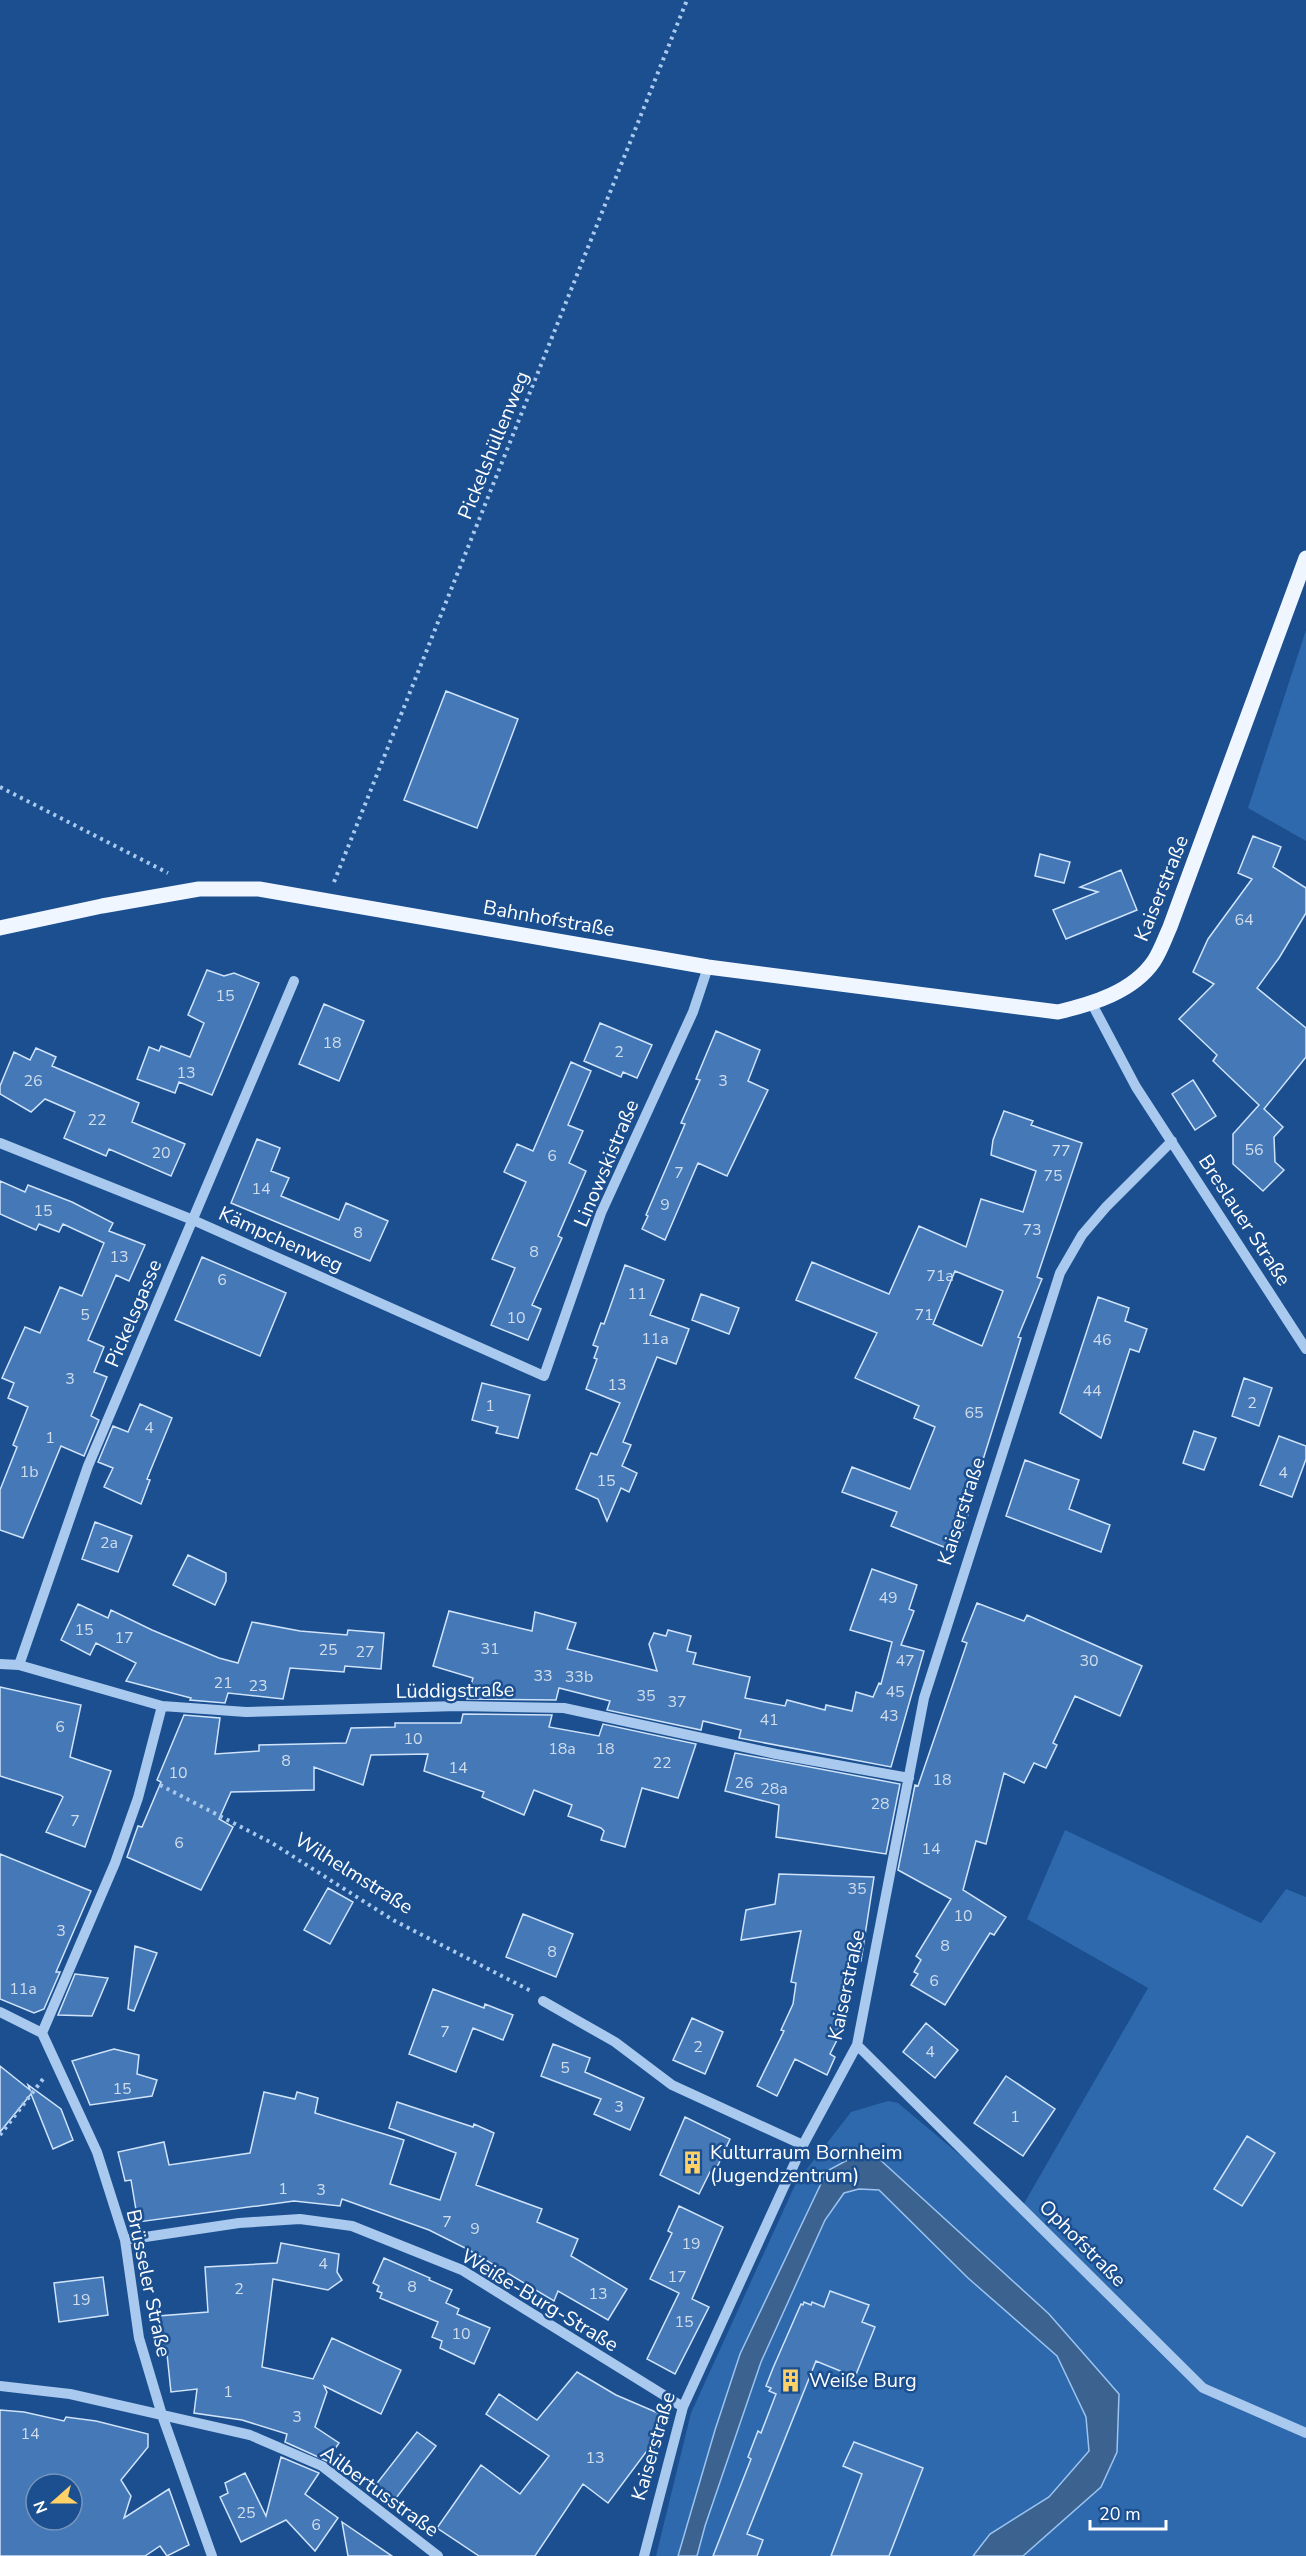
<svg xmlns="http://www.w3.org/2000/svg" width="1306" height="2556" font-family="'Nunito Sans',sans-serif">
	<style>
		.green { fill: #2e69ad }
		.water { fill: #3c6290; stroke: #9cc4f0; stroke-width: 1.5 }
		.building { fill: #4478b7; stroke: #cfe3fa; stroke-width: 1.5; fill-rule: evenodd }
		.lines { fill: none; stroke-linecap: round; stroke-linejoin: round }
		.path { stroke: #a9c9ee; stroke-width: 4; stroke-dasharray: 3 4.5; stroke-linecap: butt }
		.minor { stroke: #a9c9ee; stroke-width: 10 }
		.major { stroke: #f0f6ff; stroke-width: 15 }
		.labels { text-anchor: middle; stroke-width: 5; stroke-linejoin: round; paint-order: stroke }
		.number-label { font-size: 16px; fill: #d0dded }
		.street-label { font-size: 20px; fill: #fff; stroke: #1b4f8f }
		.poi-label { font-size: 20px; fill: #fff; stroke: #1b4f8f; text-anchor: start }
	</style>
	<rect width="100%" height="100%" fill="#1b4f8f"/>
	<path class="green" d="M1306 630V841L1248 808Z
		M1065 1830 1261 1923 1286 1889 1306 1897V2556H1023L1101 2487 1119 2394 1049 2314 876 2156 853 2157 740 2354 715 2430 678 2556H656L691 2413 796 2183 851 2112 888 2101 898 2103 1022 2207 1148 1988 1027 1919Z
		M859 2189 879 2190 968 2278 1057 2356 1086 2417 1090 2451 1049 2497 990 2534 973 2556H697L705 2526 761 2362 825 2220 844 2193Z"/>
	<path class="water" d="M876 2156 1049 2314 1119 2394 1117 2452 1101 2487 1023 2556H973L990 2534 1049 2497 1089 2451 1086 2417 1057 2356 968 2278 879 2190 859 2189 844 2193 825 2220 761 2362 705 2526 697 2556H678L715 2430 740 2354 827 2171 853 2157Z"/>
	<path class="building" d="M446 691 518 719 477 828 404 800Z
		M1253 836 1281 847 1273 867 1306 888V913L1279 958 1257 988 1306 1028V1057L1264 1109 1283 1127 1274 1137 1275 1162 1284 1170 1263 1191 1233 1164V1134L1259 1105 1213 1061 1217 1055 1179 1019 1214 984 1193 972 1208 939 1252 879 1238 873Z
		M1040 854 1070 862 1064 883 1035 876Z
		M1121 870 1137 910 1066 939 1053 910 1098 892 1080 887Z
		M207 970 224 976 234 973 259 983 212 1095 179 1082 175 1093 137 1079 149 1047 159 1051 161 1046 190 1057 204 1023 188 1015Z
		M324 1004 364 1021 339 1081 299 1064Z
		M600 1023 652 1045 637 1078 623 1072 621 1077 584 1061Z
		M716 1031 760 1050 748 1081 768 1090 727 1176 698 1163 665 1240 642 1229 648 1216 646 1215 685 1124 681 1123 700 1080 696 1079Z
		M36 1048 56 1057 52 1066 139 1103 132 1122 185 1144 171 1176 109 1149 106 1156 64 1138 75 1112 45 1099 31 1112 0 1094V1086L14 1052 30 1060Z
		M571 1062 591 1071 568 1125 583 1131 569 1163 586 1171 558 1236 562 1238 532 1305 541 1309 528 1340 491 1325 515 1268 492 1259 526 1182 504 1172 517 1144 533 1151Z
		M1193 1080 1216 1116 1195 1130 1172 1094Z
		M1004 1111 1033 1121 1031 1125 1082 1143 1037 1277 1042 1279 1018 1337 1021 1338 967 1511H969L965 1525 954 1551 891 1526 897 1512 842 1492 852 1467 910 1489 935 1427 914 1418 919 1406 855 1378 877 1333 796 1300 812 1262 889 1294 919 1226 966 1247 981 1199 1023 1212 1036 1171 991 1155 993 1140ZM955 1271 1003 1291 982 1346 933 1324Z
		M257 1139 280 1148 271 1171 289 1178 281 1196 339 1220 346 1203 388 1221 370 1261 231 1203Z
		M0 1181 25 1192 28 1185 72 1202 113 1223 109 1231 145 1245 129 1281 116 1275 88 1340 104 1347 94 1372 107 1377 91 1416 99 1420 84 1456 61 1446 23 1538 0 1530V1490L17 1447 13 1445 28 1407 8 1398 14 1383 2 1378 25 1327 40 1333 60 1287 82 1296 104 1243 63 1224 59 1232 39 1224 36 1230 0 1214Z
		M202 1257 286 1293 260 1356 175 1320Z
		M625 1265 664 1280 650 1315 689 1329 676 1364 657 1357 623 1442 631 1445 622 1466 637 1473 629 1492 621 1488 607 1521 598 1499 576 1489 591 1453 597 1455 620 1403 586 1389 597 1359 594 1358 598 1347 593 1345 601 1323 604 1324Z
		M701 1294 739 1308 729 1334 692 1320Z
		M1098 1297 1129 1308 1125 1321 1147 1329 1139 1352 1130 1349 1101 1438 1060 1413Z
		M1244 1378 1272 1388 1259 1426 1232 1416Z
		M482 1383 530 1395 518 1438 496 1433 498 1427 472 1420Z
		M140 1404 172 1418 147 1479 150 1480 141 1504 104 1487 113 1468 98 1462 113 1426 128 1432Z
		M1194 1431 1216 1438 1204 1470 1183 1463Z
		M1279 1436 1306 1446V1459L1292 1497 1260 1485Z
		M1025 1460 1079 1480 1069 1509 1110 1525 1101 1552 1006 1516Z
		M95 1522 132 1536 118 1572 82 1559Z
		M188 1555 226 1573V1581L215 1605 173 1585Z
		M872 1569 917 1585 909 1609 914 1611 901 1645 924 1651 891 1767 739 1738 741 1730 703 1721 701 1730 607 1710 610 1701 559 1688 556 1700 467 1699 473 1678 433 1666 449 1611 532 1631 535 1612 576 1623 567 1649 657 1671 649 1644 654 1633 666 1636 668 1630 691 1636 687 1651 696 1653 693 1664 750 1677 745 1698 785 1706 787 1700 825 1710 826 1705 852 1711 856 1692 873 1697 879 1683 881 1684 892 1642 850 1630Z
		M977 1603 1024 1621 1027 1615 1142 1666 1120 1716 1075 1696 1053 1743 1057 1745 1046 1768 1034 1763 1024 1783 1004 1773 986 1844 976 1841 963 1890 1006 1917 994 1935 990 1933 945 2005 911 1985 918 1974 914 1972 921 1960 916 1956 951 1899 898 1870 915 1785 918 1786 967 1643 962 1641Z
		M78 1604 108 1618 111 1610 152 1630 219 1658 238 1663 252 1622 300 1631 347 1635 348 1630 384 1633 381 1669 345 1666 344 1672 290 1668 283 1699 228 1693 225 1703 190 1700 191 1698 126 1681 136 1663 96 1643 90 1655 61 1640Z
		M0 1687 81 1705 70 1757 111 1771 85 1847 46 1832 63 1797 60 1795 0 1776Z
		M463 1714 552 1715 549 1727 599 1736 603 1724 696 1744 678 1798 642 1788 625 1847 601 1840 604 1831 601 1828 568 1816 572 1805 534 1790 524 1815 482 1797 484 1792 424 1771 428 1754 371 1755 363 1785 314 1767V1790L231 1792 219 1819 233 1827 201 1890 127 1857 138 1826 142 1827 161 1782 157 1780 184 1715 220 1718 215 1754 259 1751V1745L346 1743 351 1728 395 1727V1723H461Z
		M735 1753 900 1784 886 1854 776 1837 779 1805 725 1791Z
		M0 1854 91 1891 56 1972H60L44 2009 34 2013 0 1999Z
		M779 1874 874 1877 861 1961 847 1959 835 2026 842 2030 830 2054 835 2057 827 2075 795 2059 777 2096 757 2086 784 2031 781 2030 793 2004 796 1983 791 1982 801 1931 741 1940 746 1910 775 1904Z
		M328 1888 353 1902 330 1944 304 1930Z
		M523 1914 573 1934 556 1977 506 1957Z
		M135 1946 157 1953 134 2011 128 2009Z
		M75 1974 108 1978 92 2016 58 2015Z
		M433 1989 484 2008 485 2004 513 2015 503 2040 473 2028 456 2072 409 2054Z
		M692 2018 723 2032 705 2074 673 2060Z
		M926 2023 958 2050 935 2078 903 2052Z
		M553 2044 590 2058 585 2072 644 2098 630 2130 594 2114 601 2099 541 2076Z
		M114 2049 139 2055 137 2074 157 2080 152 2096 90 2105 72 2061Z
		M0 2066 30 2090 28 2085 61 2109 73 2140 53 2149 31 2094 0 2132Z
		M1006 2076 1055 2109 1023 2156 974 2123Z
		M264 2092 295 2099 297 2092 318 2098 315 2113 404 2140 390 2184 440 2200 456 2153 389 2128 397 2102 473 2127 474 2124 494 2133 476 2185 542 2209 537 2222 578 2239 571 2256 627 2289 608 2320 558 2291 554 2301 469 2250 429 2230 342 2199 340 2206 294 2201 138 2222 131 2180 125 2181 118 2152 164 2142 169 2165 250 2153Z
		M685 2117 730 2139 714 2174 710 2172 699 2194 660 2175Z
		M1247 2136 1275 2153 1242 2206 1214 2189Z
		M679 2206 723 2227 692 2299 709 2307 675 2374 647 2359 679 2293 650 2279 672 2233 668 2231Z
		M281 2243 339 2254 337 2272 342 2280 328 2290 273 2279 262 2367 313 2379 332 2338 401 2370 381 2414 324 2386 327 2392 315 2427 339 2443 327 2461 285 2442 287 2434 242 2420 194 2413 197 2389 171 2392 167 2354 160 2355 158 2316 208 2312 205 2267 277 2263Z
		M384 2258 430 2278 429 2280 452 2290 446 2303 459 2309 457 2314 490 2328 474 2364 440 2348 442 2341 432 2337 438 2322 380 2298 382 2293 377 2291 379 2286 373 2283Z
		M103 2277 108 2315 59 2322 54 2283Z
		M830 2291 869 2305 862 2322 875 2327 855 2377 816 2361 747 2534 763 2540 757 2556H713L751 2459 748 2457 758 2431 761 2433 776 2394 769 2391 771 2388 766 2386 773 2368 801 2304 803 2305 804 2302 811 2305 812 2302 824 2307Z
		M577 2372 616 2395 665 2416 654 2449 649 2448 608 2503 583 2484 535 2556H479L437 2528 481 2465 520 2494 549 2456 486 2414 499 2394 537 2420Z
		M0 2410 24 2412 64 2421 66 2417 96 2421 148 2434V2447L121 2480 131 2496 124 2518 169 2489 189 2545 167 2556 160 2546 145 2556H0ZM36 2484H72V2520H36Z
		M417 2432 436 2446 393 2502 374 2487Z
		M854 2442 923 2468 889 2556H831L862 2474 843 2466Z
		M281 2457 319 2473 305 2494 338 2518 315 2551 286 2520 241 2542 220 2497 228 2493 225 2483 245 2473 266 2516Z
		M342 2522 392 2556H348Z"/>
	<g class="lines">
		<path class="path" d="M0 787 168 873
			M334 882 687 0
			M160 1785 272 1843 393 1920 531 1991
			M0 2135 43 2079"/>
		<path class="minor" d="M1092 1004 1136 1087 1306 1349
			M0 1143 193 1220 544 1376 601 1213 693 1012 708 967
			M0 1664 19 1665 162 1706 246 1712 458 1706 564 1708 776 1754 909 1778
			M19 1665 88 1466 294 981
			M543 2001 615 2042 672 2085 803 2145
			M0 2012 42 2033 97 2152 125 2240 139 2338 162 2415 212 2556
			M42 2033 115 1863 138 1798 162 1706
			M857 2045 1203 2388 1306 2433
			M125 2240 239 2223 300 2219 352 2226 462 2270 683 2407
			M0 2386 70 2394 250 2435 322 2466 438 2556
			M644 2556 683 2407 803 2145 857 2045 924 1698 1060 1273 1082 1235 1106 1207 1172 1141"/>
		<path class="major" d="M0 928 102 906 199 889H259L708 967 1058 1012C1092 1004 1133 992 1154 961 1161 950 1165 938 1170 927L1306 558"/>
	</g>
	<defs>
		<symbol id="building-bare" viewBox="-9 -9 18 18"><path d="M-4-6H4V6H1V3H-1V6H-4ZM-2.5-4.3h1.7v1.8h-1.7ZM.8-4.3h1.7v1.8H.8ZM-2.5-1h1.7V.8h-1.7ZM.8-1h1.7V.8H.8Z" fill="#ffd166" stroke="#1b4f8f" stroke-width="2.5" paint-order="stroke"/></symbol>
	</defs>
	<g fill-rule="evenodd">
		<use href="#building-bare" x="676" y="2146" width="33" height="33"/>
		<use href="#building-bare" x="774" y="2364" width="33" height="33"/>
	</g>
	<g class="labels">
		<g class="number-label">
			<text x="1244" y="925">64</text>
			<text x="225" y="1001">15</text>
			<text x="332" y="1048">18</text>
			<text x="619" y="1057">2</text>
			<text x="186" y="1078">13</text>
			<text x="33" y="1086">26</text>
			<text x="723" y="1086">3</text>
			<text x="97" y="1125">22</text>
			<text x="1254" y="1155">56</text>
			<text x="1061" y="1156">77</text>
			<text x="161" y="1158">20</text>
			<text x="552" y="1161">6</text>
			<text x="679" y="1178">7</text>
			<text x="1053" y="1181">75</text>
			<text x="261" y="1194">14</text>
			<text x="665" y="1210">9</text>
			<text x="43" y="1216">15</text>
			<text x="1032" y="1235">73</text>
			<text x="358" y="1238">8</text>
			<text x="534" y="1257">8</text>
			<text x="119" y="1262">13</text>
			<text x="940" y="1281">71a</text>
			<text x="222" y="1285">6</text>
			<text x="637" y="1299">11</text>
			<text x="85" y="1320">5</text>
			<text x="924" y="1320">71</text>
			<text x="516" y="1323">10</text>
			<text x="655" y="1344">11a</text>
			<text x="1102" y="1345">46</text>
			<text x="70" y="1384">3</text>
			<text x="617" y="1390">13</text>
			<text x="1092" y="1396">44</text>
			<text x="1252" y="1408">2</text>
			<text x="490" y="1411">1</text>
			<text x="974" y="1418">65</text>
			<text x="149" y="1433">4</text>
			<text x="50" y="1443">1</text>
			<text x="29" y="1477">1b</text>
			<text x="1283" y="1478">4</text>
			<text x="606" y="1486">15</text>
			<text x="109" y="1548">2a</text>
			<text x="888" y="1603">49</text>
			<text x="84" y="1635">15</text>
			<text x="124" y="1643">17</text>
			<text x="490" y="1654">31</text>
			<text x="328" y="1655">25</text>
			<text x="365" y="1657">27</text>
			<text x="905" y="1666">47</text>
			<text x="1089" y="1666">30</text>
			<text x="543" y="1681">33</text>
			<text x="579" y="1682">33b</text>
			<text x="223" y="1688">21</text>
			<text x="258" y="1691">23</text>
			<text x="895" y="1697">45</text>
			<text x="646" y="1701">35</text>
			<text x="677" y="1707">37</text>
			<text x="889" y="1721">43</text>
			<text x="769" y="1725">41</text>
			<text x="60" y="1732">6</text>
			<text x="413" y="1744">10</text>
			<text x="562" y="1754">18a</text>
			<text x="605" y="1754">18</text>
			<text x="286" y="1766">8</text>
			<text x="662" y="1768">22</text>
			<text x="458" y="1773">14</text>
			<text x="178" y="1778">10</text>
			<text x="942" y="1785">18</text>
			<text x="744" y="1788">26</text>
			<text x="774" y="1794">28a</text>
			<text x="880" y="1809">28</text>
			<text x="75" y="1826">7</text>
			<text x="179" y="1848">6</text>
			<text x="931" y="1854">14</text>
			<text x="857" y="1894">35</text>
			<text x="963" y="1921">10</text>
			<text x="61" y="1936">3</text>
			<text x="945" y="1951">8</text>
			<text x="552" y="1957">8</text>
			<text x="934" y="1986">6</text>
			<text x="23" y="1994">11a</text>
			<text x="445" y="2037">7</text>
			<text x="698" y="2052">2</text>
			<text x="930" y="2057">4</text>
			<text x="565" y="2073">5</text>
			<text x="122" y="2094">15</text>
			<text x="619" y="2112">3</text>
			<text x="1015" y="2122">1</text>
			<text x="283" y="2194">1</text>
			<text x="321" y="2195">3</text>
			<text x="447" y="2227">7</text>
			<text x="475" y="2234">9</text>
			<text x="691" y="2249">19</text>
			<text x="323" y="2269">4</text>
			<text x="677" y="2282">17</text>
			<text x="412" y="2292">8</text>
			<text x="239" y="2294">2</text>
			<text x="598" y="2299">13</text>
			<text x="81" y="2305">19</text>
			<text x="684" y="2327">15</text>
			<text x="461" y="2339">10</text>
			<text x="228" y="2397">1</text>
			<text x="297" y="2422">3</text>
			<text x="30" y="2439">14</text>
			<text x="595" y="2463">13</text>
			<text x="246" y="2518">25</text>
			<text x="316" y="2530">6</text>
		</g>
		<g class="street-label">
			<text transform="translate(493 445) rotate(-68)" y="7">Pickelshüllenweg</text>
			<text transform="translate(1161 888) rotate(-68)" y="7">Kaiserstraße</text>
			<text transform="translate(549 918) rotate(10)" y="7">Bahnhofstraße</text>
			<text transform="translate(606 1163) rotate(-67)" y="7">Linowskistraße</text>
			<text transform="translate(1245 1220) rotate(57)" y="7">Breslauer Straße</text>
			<text transform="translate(281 1239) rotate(24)" y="7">Kämpchenweg</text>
			<text transform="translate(133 1313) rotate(-67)" y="7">Pickelsgasse</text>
			<text transform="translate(961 1511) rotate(-72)" y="7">Kaiserstraße</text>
			<text transform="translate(455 1690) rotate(-1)" y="7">Lüddigstraße</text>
			<text transform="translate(354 1873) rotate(32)" y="7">Wilhelmstraße</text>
			<text transform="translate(846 1985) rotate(-78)" y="7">Kaiserstraße</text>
			<text transform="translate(1083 2243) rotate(45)" y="7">Ophofstraße</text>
			<text transform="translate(149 2283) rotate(78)" y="7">Brüsseler Straße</text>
			<text transform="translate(540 2300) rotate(31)" y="7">Weiße-Burg-Straße</text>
			<text transform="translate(653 2446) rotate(-74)" y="7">Kaiserstraße</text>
			<text transform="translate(380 2491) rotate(36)" y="7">Ailbertusstraße</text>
		</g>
		<g class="poi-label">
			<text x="710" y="2159">Kulturraum Bornheim<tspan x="710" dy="23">(Jugendzentrum)</tspan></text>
			<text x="809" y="2387">Weiße Burg</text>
		</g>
	</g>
	<g transform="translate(54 2502) rotate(249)"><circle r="28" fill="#1b4f8f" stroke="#7695bc" stroke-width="1.5"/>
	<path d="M0-4.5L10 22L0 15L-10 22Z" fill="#ffd166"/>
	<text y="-9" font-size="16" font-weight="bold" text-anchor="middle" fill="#ffffff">N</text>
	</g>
	<path d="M1090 2520v9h76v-9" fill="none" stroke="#ffffff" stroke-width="3"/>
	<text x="1099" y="2520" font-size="18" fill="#ffffff" stroke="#1b4f8f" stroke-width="4.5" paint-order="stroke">20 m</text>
</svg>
